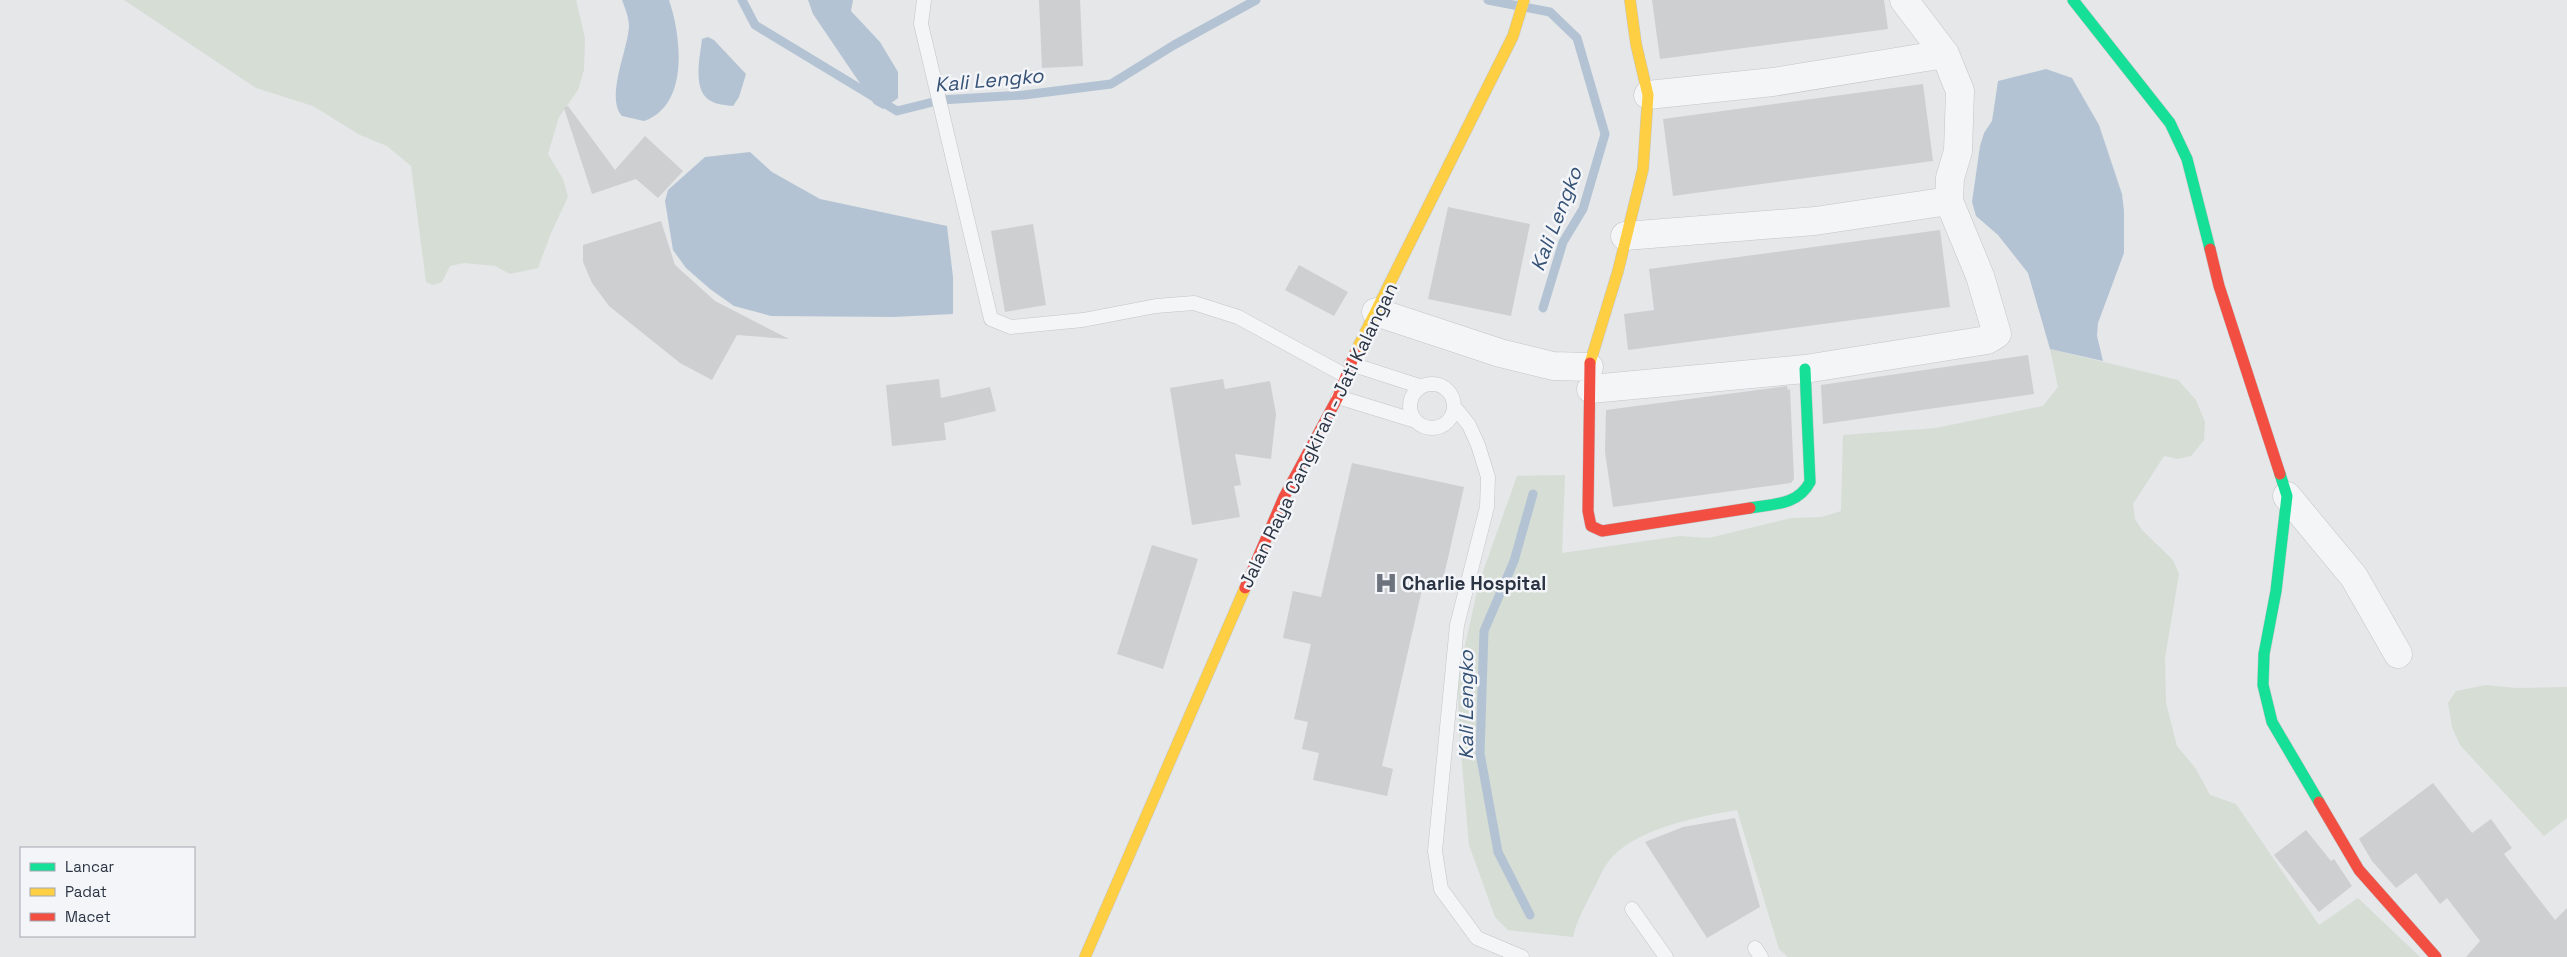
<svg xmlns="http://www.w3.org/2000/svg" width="2567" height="957" font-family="'Space Grotesk',sans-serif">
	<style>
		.green { fill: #d5ddd5 }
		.water { fill: #b4c3d3 }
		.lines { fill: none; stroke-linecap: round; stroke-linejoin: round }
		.stream { stroke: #b4c3d3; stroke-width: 9 }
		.building { fill: #cdcfd1 }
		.lane-casing { stroke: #c3c5c7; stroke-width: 15 }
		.street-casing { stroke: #c3c5c7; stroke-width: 29 }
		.fast-casing { stroke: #c3c5c7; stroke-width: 12 }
		.slow-casing { stroke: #c3c5c7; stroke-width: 12 }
		.jam-casing { stroke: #c3c5c7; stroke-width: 12 }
		.lane { stroke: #f4f5f6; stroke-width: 14 }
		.street { stroke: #f4f5f6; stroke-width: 28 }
		.fast { stroke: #16e098; stroke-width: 11 }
		.slow { stroke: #ffcf43; stroke-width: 11 }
		.jam { stroke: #f24e42; stroke-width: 11 }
		.labels { text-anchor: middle; stroke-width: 5; stroke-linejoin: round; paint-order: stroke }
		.street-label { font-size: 19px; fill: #2b3443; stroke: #f3f5f8 }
		.poi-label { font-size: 19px; font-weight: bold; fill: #2b3443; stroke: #f3f5f8; text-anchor: start }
		.water-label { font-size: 20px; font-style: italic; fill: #365276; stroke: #f3f5f8 }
	</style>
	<rect width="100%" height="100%" fill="#e5e7e9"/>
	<path class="green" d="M124 0H576L585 38 584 70 578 90 559 117 548 154 563 179 568 197 551 233 538 268 510 274 495 266 464 263 450 266 442 282 433 285 426 282 411 166 387 146 360 135 313 106 256 88Z
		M2050 349 2178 380 2196 400 2205 422 2204 440 2191 456 2178 459 2164 456 2133 504 2135 519 2142 530 2173 560 2179 574 2165 658 2166 703 2177 746 2196 769 2210 795 2236 804 2319 925 2358 898 2420 957H1788L1779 949 1737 810C1698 817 1642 827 1613 856 1603 866 1599 880 1592 892 1584 908 1577 920 1573 937L1508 930 1495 917 1469 845 1459 728 1458 677 1479 583 1517 476 1565 475 1562 553 1680 536 1709 538 1791 518 1822 517 1841 511 1843 435 1936 428 2043 406 2058 387Z
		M2486 685 2516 688 2567 687V818L2544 836 2460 745 2452 727 2448 703 2456 691Z"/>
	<path class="water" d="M622 0H669C681 35 690 105 644 121L622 116C605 98 628 50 629 26 629 18 625 8 622 0Z
		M808 0H853L851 11 880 42 898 72V98L883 109 874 104 813 14Z
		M708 37 714 40 746 74 739 97 733 106C727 105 718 105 713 102 691 93 700 58 702 39Z
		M2046 69 2072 78 2099 125 2122 194 2124 211V253L2098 323 2097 336 2103 361 2050 349 2028 273 1998 235 1976 216 1972 202 1980 146 1984 133 1992 121 1998 81Z
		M750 152 772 172 820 199 947 226 953 277V314L893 317 771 316 734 306 710 289 686 268 673 250 665 201 668 190 705 157Z"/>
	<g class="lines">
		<path class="stream" d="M742 0 755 25 897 111 941 100 1024 95 1111 84 1174 45 1256 0
			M1488 0 1550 12 1577 38 1605 134 1583 209 1563 242 1543 308
			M1530 915 1498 852 1480 753 1484 631 1514 561 1533 494"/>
	</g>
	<path class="building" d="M1039 0H1080L1083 66 1042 68Z
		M1652 0H1884L1888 29 1660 59Z
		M1923 84 1933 161 1673 196 1663 119Z
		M568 106 615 170 645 136 683 171 658 198 636 179 592 194 564 108Z
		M1448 207 1530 224 1511 316 1428 299Z
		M661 221 675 265 715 301 789 339 737 335 712 380 680 363 609 306 592 283 583 262V245Z
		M1033 224 1046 305 1005 312 991 231Z
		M1940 230 1950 307 1628 350 1624 314 1654 310 1649 269Z
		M1299 265 1348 292 1334 316 1285 290Z
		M2028 355 2034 394 1823 424 1821 385Z
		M939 379 941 398 990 387 996 411 944 423 946 440 892 446 886 385Z
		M1223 379 1225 389 1270 381 1276 414 1271 459 1235 454 1241 485 1234 486 1240 517 1192 525 1170 388Z
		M1787 386 1788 390 1790 389 1794 479 1791 483 1613 507 1605 452 1606 410Z
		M1352 463 1464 487 1441 589 1423 585 1382 766 1393 769 1387 796 1313 780 1319 753 1302 749 1308 722 1294 719 1311 644 1283 638 1293 591 1321 597Z
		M1152 545 1198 559 1163 669 1117 654Z
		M2433 783 2472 833 2491 819 2512 848 2504 854 2555 920 2567 908V957H2466L2480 941 2447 898 2440 904 2416 873 2396 888 2372 861 2359 839Z
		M1735 818 1760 907 1707 938 1645 842 1683 827Z
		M2306 830 2331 861 2334 859 2352 886 2319 912 2274 855Z"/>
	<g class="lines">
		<defs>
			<path id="lane" d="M924 0 921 24 991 319 1011 327 1083 320 1156 306 1194 303 1238 317 1346 376
				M1351 364 1419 386
				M1410 406a22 22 0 1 1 44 0a22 22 0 1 1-44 0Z
				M1338 397 1416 421
				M1456 409 1469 425 1478 445 1488 477 1487 507 1457 625 1435 851 1441 889 1477 938 1522 957
				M1632 909 1666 957
				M1755 948 1761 957"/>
			<path id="street" d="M1648 95 1773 82 1945 54
				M1625 236 1815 221 1949 201
				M1376 312 1500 353 1553 366 1589 367
				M1591 389 1805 369 1987 340 1997 334 1980 276 1949 201 1950 178 1958 151 1960 91 1945 54 1904 0
				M2287 496 2354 577 2398 654"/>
			<path id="fast" d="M2073 0 2170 123 2187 159 2210 249
				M2280 474 2287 496 2276 591 2264 654 2263 685 2272 722 2319 802
				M1750 508C1774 504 1798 505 1810 482L1805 369"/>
			<path id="slow" d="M1355 353 1513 36 1524 0
				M1590 363 1618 271 1643 169 1648 95 1636 44 1630 0
				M1085 957 1245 588"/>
			<path id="jam" d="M2210 249 2219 286 2280 474
				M1590 363 1588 511 1591 526 1602 531 1750 508
				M1245 588 1284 497 1338 397 1355 353
				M2319 802 2359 870 2436 957"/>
		</defs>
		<use href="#lane" class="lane-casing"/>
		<use href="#street" class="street-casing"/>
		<use href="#fast" class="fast-casing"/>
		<use href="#slow" class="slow-casing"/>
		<use href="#jam" class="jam-casing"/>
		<use href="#lane" class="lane"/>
		<use href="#street" class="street"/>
		<use href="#fast" class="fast"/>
		<use href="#slow" class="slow"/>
		<use href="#jam" class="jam"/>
	</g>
	<defs>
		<symbol id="hospital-bare" viewBox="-9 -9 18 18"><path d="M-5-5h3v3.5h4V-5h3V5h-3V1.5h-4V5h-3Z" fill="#6c737d" stroke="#f3f5f8" stroke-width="2.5" paint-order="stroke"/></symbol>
	</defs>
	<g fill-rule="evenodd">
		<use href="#hospital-bare" x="1370" y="567" width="32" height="32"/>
	</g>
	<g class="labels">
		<g class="street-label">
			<text transform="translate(1318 435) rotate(-64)" y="7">Jalan Raya Cangkiran - Jati Kalangan</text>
		</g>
		<g class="poi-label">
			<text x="1402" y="590">Charlie Hospital</text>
		</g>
		<g class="water-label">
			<text transform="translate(989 80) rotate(-5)" y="7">Kali Lengko</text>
			<text transform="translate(1556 219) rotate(-69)" y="7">Kali Lengko</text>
			<text transform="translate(1466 705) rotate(-90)" y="7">Kali Lengko</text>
		</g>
	</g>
	<rect x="20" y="847" width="175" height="90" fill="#f3f5f8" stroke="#a3a8b0"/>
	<rect x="30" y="863" width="25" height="8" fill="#16e098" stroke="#a3a8b0"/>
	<text x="65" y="872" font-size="15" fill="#2b3443">Lancar</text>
	<rect x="30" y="888" width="25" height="8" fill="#ffcf43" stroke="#a3a8b0"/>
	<text x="65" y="897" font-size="15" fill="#2b3443">Padat</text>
	<rect x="30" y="913" width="25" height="8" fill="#f24e42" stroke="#a3a8b0"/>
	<text x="65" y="922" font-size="15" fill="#2b3443">Macet</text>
</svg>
